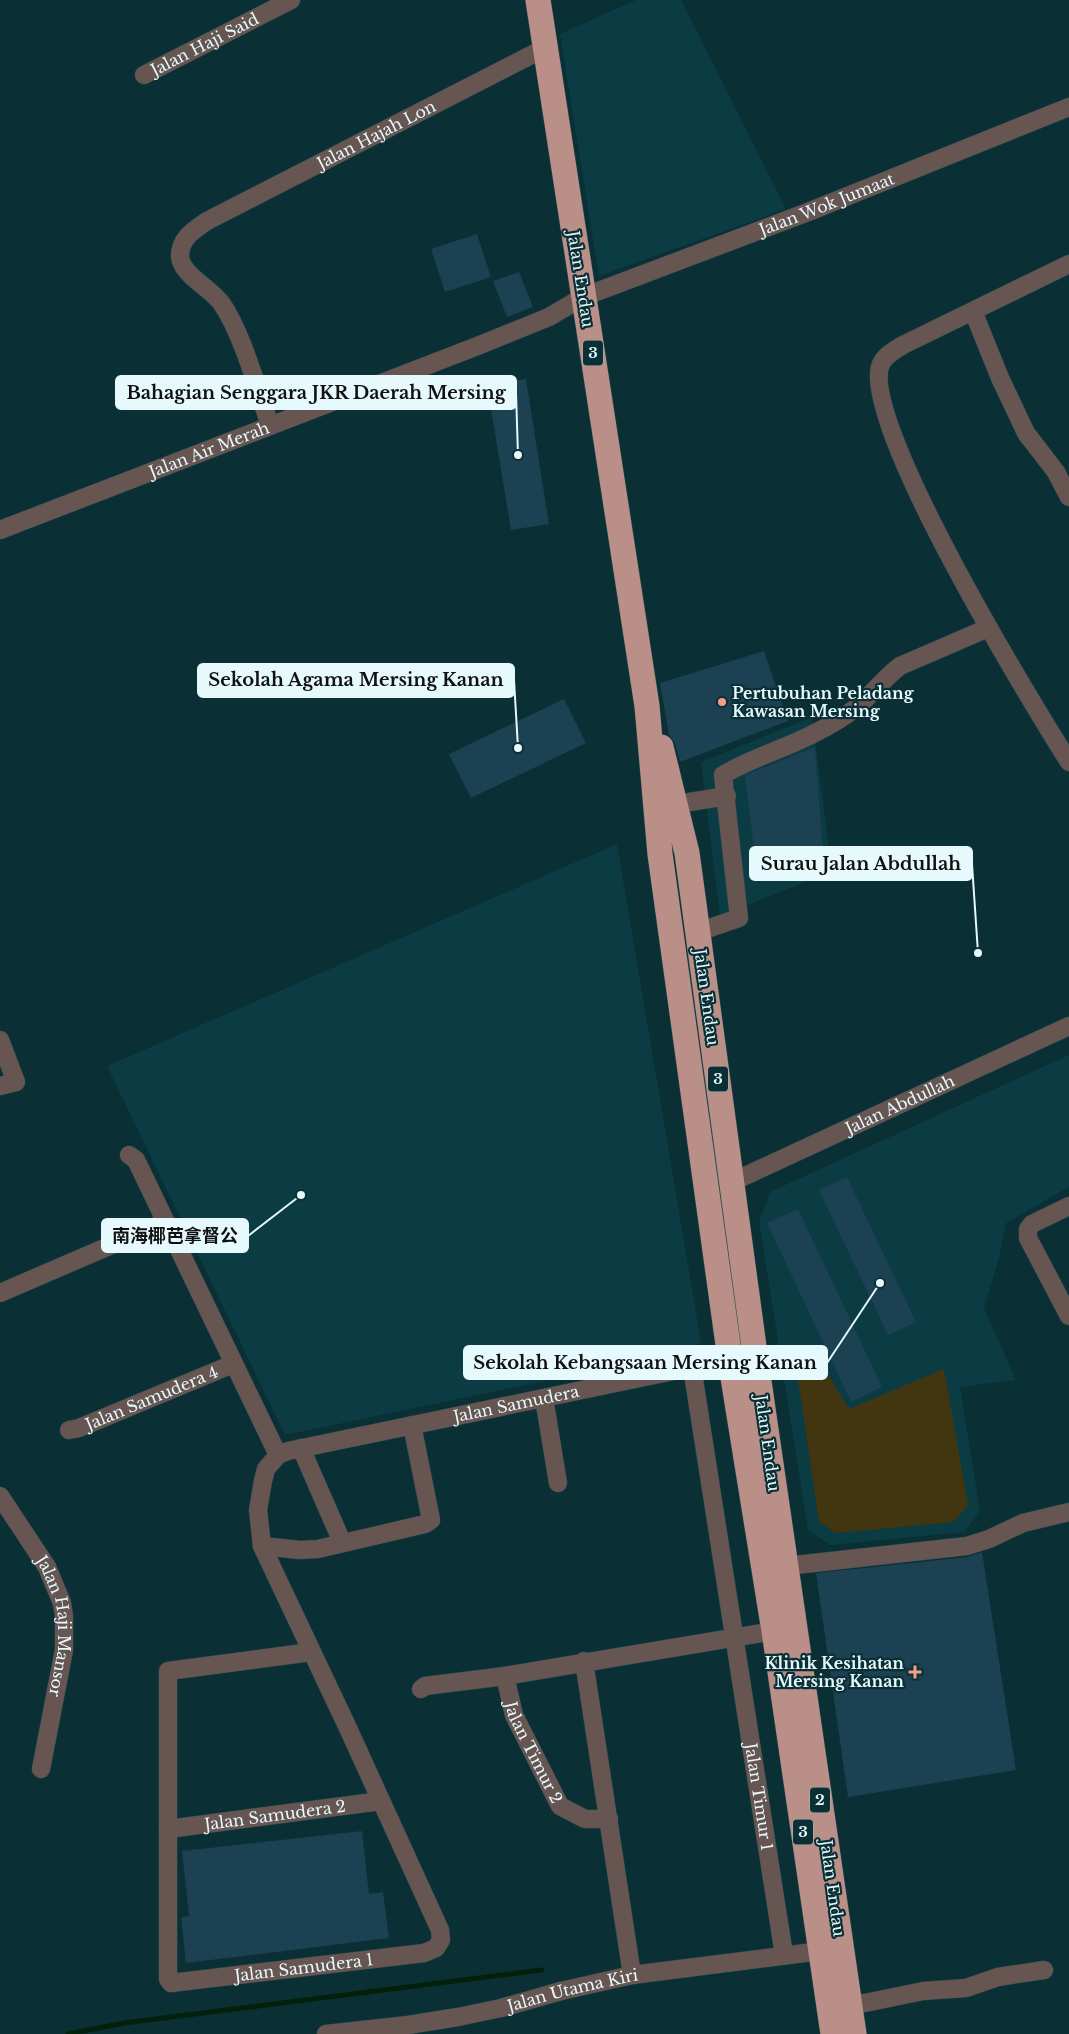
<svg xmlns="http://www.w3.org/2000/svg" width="1069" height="2034" font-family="'Libre Baskerville','Noto Sans SC',serif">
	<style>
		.built { fill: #0b3c44 }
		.green { fill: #423610 }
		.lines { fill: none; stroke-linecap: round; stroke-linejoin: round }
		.stream { stroke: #02210c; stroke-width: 5 }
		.building { fill: #1b4152 }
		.minor-casing { stroke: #294b51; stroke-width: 19 }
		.highway-casing { stroke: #294b51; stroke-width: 26 }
		.minor { stroke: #665551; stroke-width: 18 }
		.highway { stroke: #b98f87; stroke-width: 25 }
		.poi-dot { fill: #f49d8d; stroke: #0a2f35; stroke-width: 2 }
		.labels { text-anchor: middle; stroke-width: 4.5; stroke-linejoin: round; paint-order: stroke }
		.shield { fill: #0a2f35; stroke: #a4bcc1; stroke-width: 1 }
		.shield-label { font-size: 15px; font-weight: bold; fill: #e6f9fd }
		.street-label { font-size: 16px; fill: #e6f9fd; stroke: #0a2f35 }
		.poi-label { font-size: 16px; font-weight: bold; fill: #e6f9fd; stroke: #0a2f35; text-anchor: start }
		.leader { fill: none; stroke: #e6f9fd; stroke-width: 2 }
		.callout-dot { fill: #e6f9fd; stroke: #0a2f35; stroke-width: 2 }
		.callout { fill: #e6f9fd; stroke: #e6f9fd; stroke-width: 2 }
		.callout-label { font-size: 18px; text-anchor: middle; font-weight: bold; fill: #111 }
	</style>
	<rect width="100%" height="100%" fill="#0a2f35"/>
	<path class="built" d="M636 0H681L786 209 599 276 560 34Z
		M812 717 832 871 720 916 701 762Z
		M617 844 701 1342 680 1353 285 1435 107 1066Z
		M1069 1055V1187L1006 1223 999 1258 984 1308 1016 1380 960 1387 980 1511 965 1532 830 1545 808 1530 759 1221 770 1192Z"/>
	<path class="green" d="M944 1369 968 1505 953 1522 836 1533 819 1522 797 1372 825 1370 849 1409Z"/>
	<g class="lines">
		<path class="stream" d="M68 2034 124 2023 542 1970"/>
	</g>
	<path class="building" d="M477 234 491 277 445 292 431 249Z
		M519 272 533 307 507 317 493 281Z
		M526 379 549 524 511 530 487 385Z
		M764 651 788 721 680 762 675 743 669 735 660 683Z
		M564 699 586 743 471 798 449 754Z
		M815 747 823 852 757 875 745 775Z
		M847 1177 916 1322 888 1335 819 1190Z
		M798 1209 882 1387 851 1402 767 1223Z
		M982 1552 1016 1770 848 1797 816 1573 968 1557Z
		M362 1831 369 1894 383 1892 389 1938 186 1963 181 1917 189 1916 182 1851Z"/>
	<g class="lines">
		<defs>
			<g id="minor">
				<path id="s1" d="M144 75 291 0"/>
				<path d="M1069 264 903 345C895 350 885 355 881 364 857 418 1033 705 1069 762"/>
				<path d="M973 311 1000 378 1026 433 1056 472 1069 497"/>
				<path id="s2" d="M270 425C258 391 242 333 222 304 211 288 181 275 180 256 180 238 194 230 207 221L545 48"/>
				<path id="s3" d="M0 530 480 345 549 317 583 297 808 212 1069 107"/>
				<path d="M667 811 677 804 727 796"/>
				<path d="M698 932 739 918 723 775C751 758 784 749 813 734 827 727 841 719 853 710 870 697 883 679 900 666L988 628"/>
				<path d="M0 1040 16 1082 0 1086"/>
				<path d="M129 1155 136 1160 278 1455"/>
				<path id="s4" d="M732 1182 1069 1026"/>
				<path d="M1069 1206 1032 1224 1028 1229V1238L1069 1316"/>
				<path d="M0 1293 165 1222"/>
				<path id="s5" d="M692 1367 784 1955"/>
				<path d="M544 1398 558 1483"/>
				<path id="s6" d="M69 1430 79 1428 233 1364"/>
				<path d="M301 1448 342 1542"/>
				<path id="s7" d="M0 1496 47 1567 62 1603 64 1616V1650L41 1769"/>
				<path d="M262 1546 300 1550 318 1549 425 1524 431 1520 412 1425"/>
				<path d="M786 1566 967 1546 989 1539 1023 1523 1069 1512"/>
				<path id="s8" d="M311 1652 168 1671V1979L171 1983 424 1953 436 1948 441 1940 440 1930 347 1726 262 1546 258 1510 263 1481 266 1469 278 1455 288 1451 741 1357"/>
				<path d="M584 1661 632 1975"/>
				<path id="s9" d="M505 1676 514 1715 560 1806 585 1819H609"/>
				<path d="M421 1689 425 1686 505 1676 774 1631"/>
				<path id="s10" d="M168 1829 381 1801"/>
				<path d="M849 2003H865L923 1991 966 1988 998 1977 1044 1970"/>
				<path id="s11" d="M326 2034 408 2025 458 2017 501 2008 561 1991 632 1975 821 1951"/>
			</g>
			<path id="highway" d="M538 0 647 706 660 854 730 1359 774 1631 833 2034
				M661 747 687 853 755 1354 854 2034"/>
		</defs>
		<use href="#minor" class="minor-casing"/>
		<use href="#highway" class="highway-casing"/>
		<use href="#minor" class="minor"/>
		<use href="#highway" class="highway"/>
	</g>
	<g class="poi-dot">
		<circle cx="722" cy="702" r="5"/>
		<path d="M912.5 1664.5h5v5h5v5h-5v5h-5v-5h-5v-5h5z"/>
	</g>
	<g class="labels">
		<g class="shield">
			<rect x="583" y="340.5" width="20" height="25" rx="4"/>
			<rect x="708" y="1066.5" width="20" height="25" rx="4"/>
			<rect x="810" y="1787.5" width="20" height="25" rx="4"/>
			<rect x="793" y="1819.5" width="20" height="25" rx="4"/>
		</g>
		<g class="shield-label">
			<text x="593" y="358">3</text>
			<text x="718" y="1084">3</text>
			<text x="820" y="1805">2</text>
			<text x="803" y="1837">3</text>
		</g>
		<g class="street-label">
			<text dy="6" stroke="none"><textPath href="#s1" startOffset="68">Jalan Haji Said</textPath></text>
			<text dy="6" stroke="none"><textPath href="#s2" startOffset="432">Jalan Hajah Lon</textPath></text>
			<text dy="6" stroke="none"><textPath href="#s3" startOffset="889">Jalan Wok Jumaat</textPath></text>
			<text transform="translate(581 279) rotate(81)" y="6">Jalan Endau</text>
			<text dy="6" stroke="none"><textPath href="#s3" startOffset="224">Jalan Air Merah</textPath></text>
			<text transform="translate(707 997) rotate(82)" y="6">Jalan Endau</text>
			<text dy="6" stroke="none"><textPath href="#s4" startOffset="185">Jalan Abdullah</textPath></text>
			<text dy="6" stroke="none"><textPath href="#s6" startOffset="89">Jalan Samudera 4</textPath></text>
			<text dy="6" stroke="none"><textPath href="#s8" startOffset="1508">Jalan Samudera</textPath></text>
			<text transform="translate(768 1443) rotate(82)" y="6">Jalan Endau</text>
			<text dy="6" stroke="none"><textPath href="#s7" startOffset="146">Jalan Haji Mansor</textPath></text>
			<text dy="6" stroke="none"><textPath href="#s9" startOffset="82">Jalan Timur 2</textPath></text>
			<text dy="6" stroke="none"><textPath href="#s5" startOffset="435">Jalan Timur 1</textPath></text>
			<text dy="6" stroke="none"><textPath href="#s10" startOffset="108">Jalan Samudera 2</textPath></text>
			<text transform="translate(833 1888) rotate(82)" y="6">Jalan Endau</text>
			<text dy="6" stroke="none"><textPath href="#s8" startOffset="591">Jalan Samudera 1</textPath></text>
			<text dy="6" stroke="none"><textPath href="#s11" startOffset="251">Jalan Utama Kiri</textPath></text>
		</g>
		<g class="poi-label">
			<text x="732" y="699">Pertubuhan Peladang<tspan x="732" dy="18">Kawasan Mersing</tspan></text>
			<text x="904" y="1669" text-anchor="end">Klinik Kesihatan<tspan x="904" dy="18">Mersing Kanan</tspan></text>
		</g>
	</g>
	<path class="leader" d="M518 455L516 393M518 748L514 680M978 953L972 864M301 1195L248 1236M880 1283L827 1363"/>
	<g class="callout-dot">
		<circle cx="518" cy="455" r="5"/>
		<circle cx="518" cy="748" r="5"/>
		<circle cx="978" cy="953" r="5"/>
		<circle cx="301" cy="1195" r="5"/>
		<circle cx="880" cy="1283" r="5"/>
	</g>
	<g class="callout">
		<rect x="116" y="376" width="400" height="33" rx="5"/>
		<rect x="198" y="664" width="316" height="33" rx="5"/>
		<rect x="750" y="847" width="222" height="33" rx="5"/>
		<rect x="102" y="1219" width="146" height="33" rx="5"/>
		<rect x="464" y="1346" width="363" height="33" rx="5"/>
	</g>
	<g class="callout-label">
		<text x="316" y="399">Bahagian Senggara JKR Daerah Mersing</text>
		<text x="356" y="686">Sekolah Agama Mersing Kanan</text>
		<text x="861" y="870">Surau Jalan Abdullah</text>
		<text x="175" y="1242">南海椰芭拿督公</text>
		<text x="645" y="1369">Sekolah Kebangsaan Mersing Kanan</text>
	</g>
</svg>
